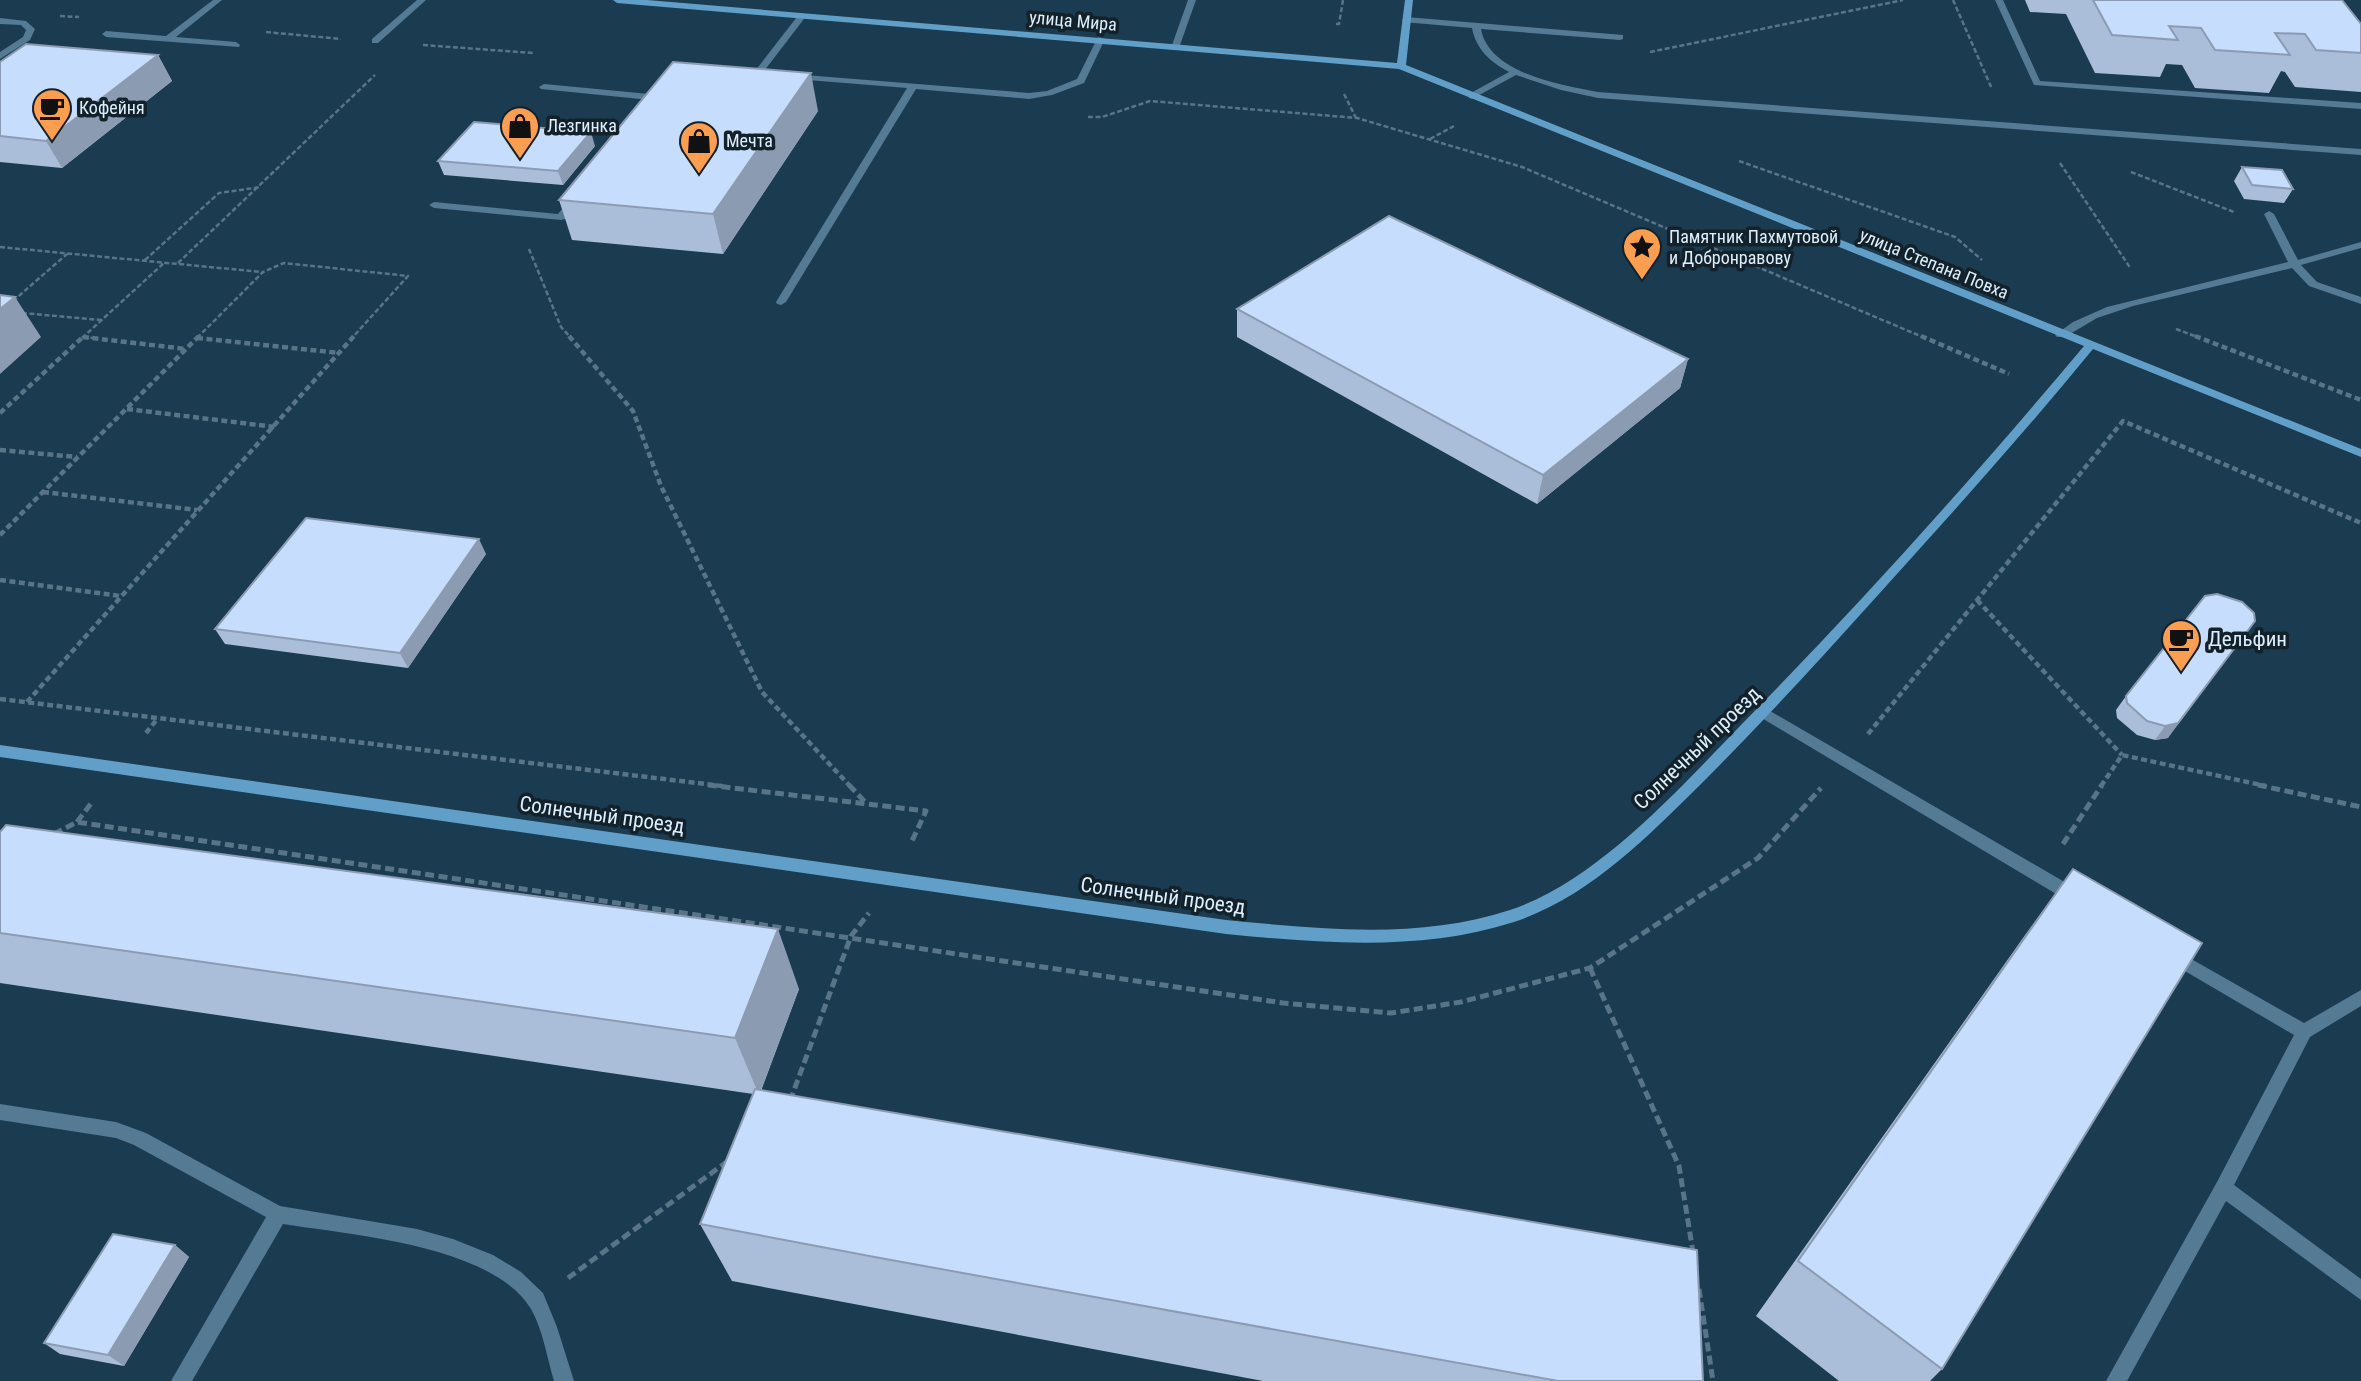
<svg xmlns="http://www.w3.org/2000/svg" width="2361" height="1381" font-family="'Roboto Condensed',sans-serif">
	<style>
		.lines { fill: none; stroke-linecap: round; stroke-linejoin: round }
		.path-far2 { stroke: #597487; stroke-width: 2.5; stroke-dasharray: 5 2.5; stroke-linecap: butt }
		.path-far1 { stroke: #597487; stroke-width: 4.5; stroke-dasharray: 6 3.5; stroke-linecap: butt }
		.path { stroke: #597487; stroke-width: 5; stroke-dasharray: 9 4.5; stroke-linecap: butt }
		.lane { fill: #547a94; fill-rule: evenodd }
		.secondary { fill: #619fc8; fill-rule: evenodd }
		.wall { fill: #aabeda }
		.shaded-wall { fill: #8b9bb2 }
		.building { fill: #c6ddfe; stroke: #8b9bb2; stroke-width: 2 }
		.labels { text-anchor: middle; stroke-width: 7; stroke-linejoin: round; paint-order: stroke }
		.far-street-label { font-size: 18px; fill: #ddeffc; stroke: #13212a }
		.far-poi-label { font-size: 18px; fill: #ddeffc; stroke: #13212a; text-anchor: start }
		.poi-label { font-size: 21px; fill: #ddeffc; stroke: #13212a; text-anchor: start }
		.street-label { font-size: 21px; fill: #ddeffc; stroke: #13212a }
	</style>
	<rect width="100%" height="100%" fill="#1b3b50"/>
	<g class="lines">
		<path class="path-far2" d="M1953 0 1992 89
			M60 16 79 17
			M1336 24H1339L1343 0
			M266 32 341 39
			M423 45 533 53
			M1650 52 1903 0
			M1344 94 1356 118
			M1088 117H1102L1150 101 1357 118 1522 167 1925 338
			M1430 139 1454 126
			M1739 161 1955 237 1982 260
			M2060 163 2131 269
			M2131 172 2234 212
			M0 247 262 272
			M529 249 561 327 571 338
			M145 260 219 193 261 187
			M178 263 375 75
			M13 301 67 254
			M22 313 101 320
			M2176 329 2200 338
			M83 337 93 338
			M82 338 164 263
			M197 338 263 272 284 263 408 276 352 338"/>
		<path class="path-far1" d="M569 336 633 411 661 486 762 692 850 786
			M1921 336 2009 374
			M2195 336 2361 400
			M83 337 186 349
			M197 338 340 353
			M127 409 275 427
			M0 413 84 336
			M0 450 77 457
			M43 492 197 510
			M0 535 199 336
			M0 580 120 596
			M1977 600 2122 755
			M0 699 722 786
			M27 702 354 336
			M146 733 158 718
			M1868 734 2123 421 2361 523
			M2101 786 2122 755 2266 786"/>
		<path class="path" d="M708 785 926 811 911 843
			M849 785 866 803
			M2258 785 2361 807
			M77 822 93 801
			M54 834 77 822 1283 1003 1391 1013 1461 1002 1590 968 1758 858 1821 788
			M2063 844 2102 785
			M1590 968 1679 1166 1693 1252
			M790 1101 851 936 869 913
			M568 1278 728 1161
			M1699 1289 1713 1381"/>
		<path class="lane" d="M213 0H222L176 37 236 42 240 45 239 47 106 37 102 34 106 31 166 36Z
			M417 0H426L378 43H372V39Z
			M1188 0H1196L1180 45 1173 47 1172 45Z
			M1995 0H2003L2040 81 2361 103V109L2034 85Z
			M800 13 807 15 761 75H755V71Z
			M1406 17 1623 35V39L1620 40 1481 29C1489 73 1560 85 1598 92L2361 149V155L1598 98 1561 90 1516 75 1472 99 1469 98V94L1509 72C1490 62 1476 49 1472 28L1403 22 1402 20Z
			M0 18 26 21 35 29 30 40 0 59V52L23 37 26 30 21 25 0 24Z
			M1098 37 1105 39 1084 83 1052 95 1029 99 916 89 786 302 781 305 777 304 776 302 907 88 795 79 792 78V74L1029 93 1047 91 1077 79Z
			M544 84 660 95 665 98 660 101 541 89 539 87Z
			M574 198 579 201 565 219 561 220 434 208 429 205 434 202 558 214 570 199Z
			M2269 211 2274 214 2298 260 2361 242V248L2301 265 2317 282 2361 297V304L2309 286 2292 268 2133 306 2097 318 2065 337H2057L2055 335 2073 322 2107 307 2288 262 2264 214Z
			M1765 708 2080 891 2082 896 2080 901 2074 903 2068 901 1760 717 1758 713 1760 709Z
			M2172 948 2304 1023 2361 990V1006L2310 1037 2234 1185 2361 1279V1300L2226 1201 2127 1381H2106L2217 1182 2294 1035 2166 960 2164 955 2166 950Z
			M0 1104 116 1122 146 1133 280 1206 417 1229 453 1239 493 1255 521 1272 543 1293 557 1327 574 1381H554C547 1358 543 1330 531 1309 492 1245 351 1235 283 1224L192 1381H171L266 1217 134 1145 116 1138 0 1120Z"/>
		<path class="secondary" d="M613 0H647L1397 63 1405 0H1413L1406 65 2361 449V457L2093 349C2021 437 1945 521 1869 605 1814 666 1759 726 1701 784 1646 838 1589 897 1514 922 1421 952 1321 943 1226 934L0 757V745L1226 920C1319 929 1420 940 1510 910 1596 882 1679 789 1741 725 1860 604 1975 476 2084 346L1399 69 617 3Z"/>
	</g>
	<path class="wall" d="M2025 0H2342L2361 24V92L2295 87 2285 72 2281 71 2269 93 2195 88 2182 65 2166 64 2160 77 2095 73 2066 14 2030 12Z
		M158 55 172 81 62 168 0 162V62Z
		M818 111 723 254 572 240 559 200Z
		M595 146 563 185 444 175 438 161Z
		M2242 167 2293 189 2284 203 2244 199 2234 181Z
		M1237 309 1688 359 1680 388 1537 504 1237 337Z
		M486 554 408 668 225 644 215 629Z
		M2205 596 2168 738 2155 740 2137 735 2117 718 2116 710 2126 696Z
		M0 832 799 989 761 1091 1703 1381H1263L732 1281 700 1224 753 1094 0 983Z
		M2073 869 1942 1369 1930 1381H1839L1756 1316 2023 938Z
		M175 1245 189 1257 124 1366 60 1354 44 1343Z"/>
	<path class="shaded-wall" d="M158 55 172 81 62 168 46 141Z
		M811 73 818 111 723 254 713 214Z
		M591 132 595 146 563 185 558 171Z
		M15 297 41 337 0 374V309Z
		M1688 359 1680 388 1537 504 1543 475Z
		M479 539 486 554 408 668 400 653Z
		M2255 621 2168 738 2155 740 2165 726Z
		M778 929 799 989 759 1095 735 1038Z
		M175 1245 189 1257 124 1366 108 1355Z"/>
	<path class="building" d="M2093 0H2342L2361 24V53L2316 50 2305 34 2275 33 2290 55 2215 50 2201 28 2169 26 2178 40 2112 35Z
		M26 44 158 55 46 141 0 136V62Z
		M673 62 811 73 713 214 559 200Z
		M474 122 591 132 558 171 438 161Z
		M2242 167 2282 170 2293 189 2252 185Z
		M1389 216 1688 359 1543 475 1237 309Z
		M0 295 15 297 0 309Z
		M306 518 479 539 400 653 215 629Z
		M2217 594 2242 602 2254 613 2255 621 2178 723 2165 726 2147 721 2127 703 2126 696 2205 596Z
		M6 825 778 929 735 1038 0 933V832Z
		M2073 869 2202 943 1942 1369 1798 1261Z
		M755 1089 1697 1250 1703 1381H1558L880 1258 700 1224Z
		M113 1234 175 1245 108 1355 44 1343Z"/>
	<defs>
		<symbol id="cafe-pin" viewBox="-11 -11 22 30"><path d="M0 17L-7.5 6A9.5 9.5 0 1 1 7.5 6Z" fill="#fb9e50" stroke="#13212a"/><path d="M-5.5-4.5H6V0H3Q3 3.5 0 3.5H-2.5Q-5.5 3.5-5.5 0ZM3-3.2v2h1.7v-2ZM-6 4.5H4V6H-6Z" fill="#111"/></symbol>
		<symbol id="shop-pin" viewBox="-11 -11 22 30"><path d="M0 17L-7.5 6A9.5 9.5 0 1 1 7.5 6Z" fill="#fb9e50" stroke="#13212a"/><path d="M-5-2.5h2.3a2.7 3.5 0 0 1 5.4 0H5L5.5 6h-11ZM-1.5-2.5h3a1.5 2.3 0 0 0-3 0Z" fill="#111"/></symbol>
		<symbol id="sight-pin" viewBox="-11 -11 22 30"><path d="M0 17L-7.5 6A9.5 9.5 0 1 1 7.5 6Z" fill="#fb9e50" stroke="#13212a"/><path d="M0-6L1.8-2.2L6-1.7L2.9 1.2L3.7 5.4L0 3.3L-3.7 5.4L-2.9 1.2L-6-1.7L-1.8-2.2Z" fill="#111"/></symbol>
	</defs>
	<g fill-rule="evenodd">
		<use href="#cafe-pin" x="30" y="86" width="44" height="60"/>
		<use href="#shop-pin" x="498" y="104" width="44" height="60"/>
		<use href="#shop-pin" x="677" y="119" width="44" height="60"/>
		<use href="#sight-pin" x="1620" y="225" width="44" height="60"/>
		<use href="#cafe-pin" x="2159" y="617" width="44" height="60"/>
	</g>
	<g class="labels">
		<g class="far-street-label">
			<text transform="translate(1073 21) rotate(5)" y="6">улица Мира</text>
			<text transform="translate(1934 264) rotate(22)" y="6">улица Степана Повха</text>
		</g>
		<g class="far-poi-label">
			<text x="79" y="114">Кофейня</text>
			<text x="547" y="132">Лезгинка</text>
			<text x="726" y="147">Мечта</text>
			<text x="1669" y="243">Памятник Пахмутовой<tspan x="1669" dy="21">и Добронравову</tspan></text>
		</g>
		<g class="poi-label">
			<text x="2208" y="646">Дельфин</text>
		</g>
		<g class="street-label">
			<text transform="translate(1697 748) rotate(-44)" y="7">Солнечный проезд</text>
			<text transform="translate(602 815) rotate(8)" y="7">Солнечный проезд</text>
			<text transform="translate(1163 896) rotate(8)" y="7">Солнечный проезд</text>
		</g>
	</g>
</svg>
